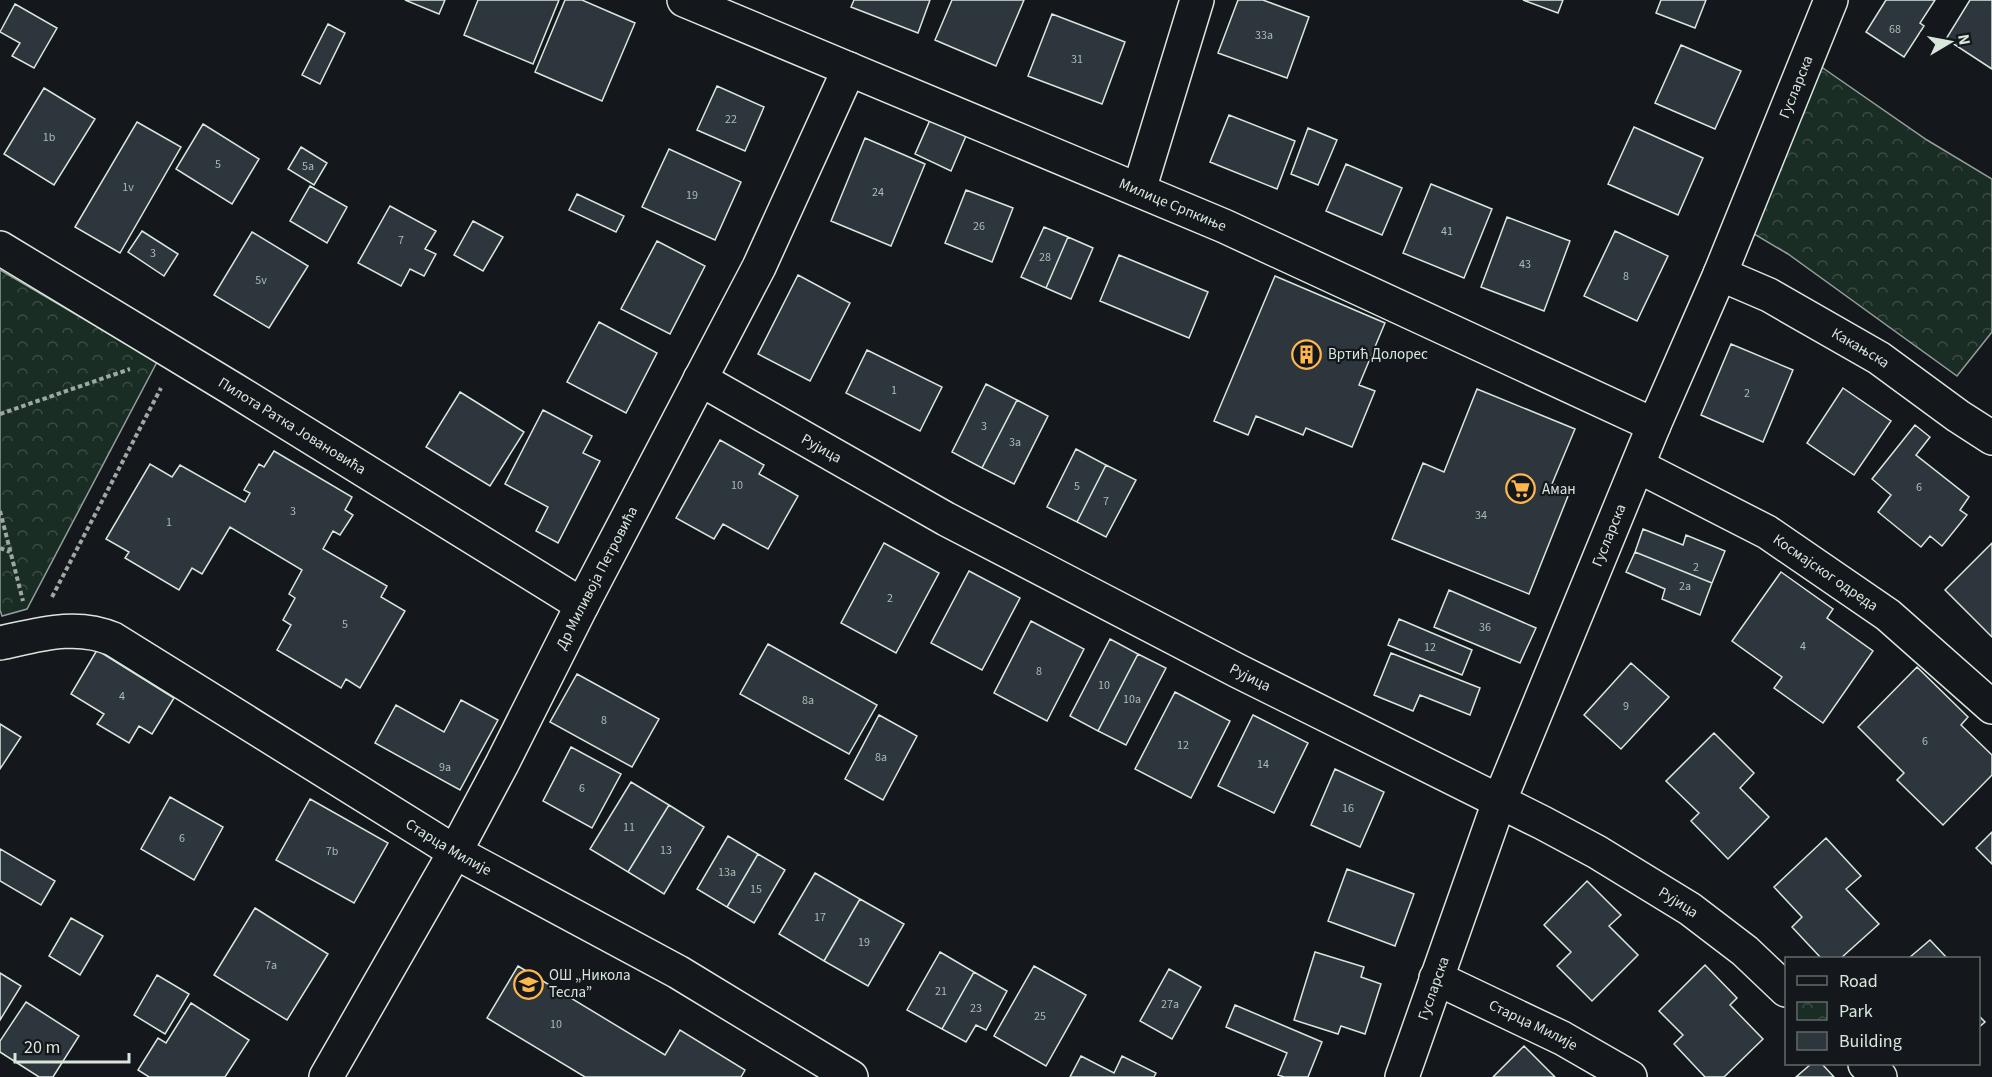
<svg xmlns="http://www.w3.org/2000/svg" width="1992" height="1077" font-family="'Source Sans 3',sans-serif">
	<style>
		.park { fill: url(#park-crowns); stroke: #939e99; stroke-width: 1.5 }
		.building { fill: #2c363c; stroke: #d8e6dc; stroke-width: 1.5 }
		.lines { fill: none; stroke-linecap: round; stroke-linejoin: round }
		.minor-casing { stroke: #d8e6dc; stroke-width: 36 }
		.tertiary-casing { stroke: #d8e6dc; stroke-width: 36 }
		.path { stroke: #9da8a2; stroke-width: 4; stroke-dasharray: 4.5 3; stroke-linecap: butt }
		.minor { stroke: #14181c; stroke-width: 33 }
		.tertiary { stroke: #14181c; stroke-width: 33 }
		.labels { text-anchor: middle; stroke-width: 4.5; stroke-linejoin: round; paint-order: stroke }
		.number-label { font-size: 12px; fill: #adbab4 }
		.street-label { font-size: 15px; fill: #d8e6dc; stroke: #14181c }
		.poi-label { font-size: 15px; fill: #d8e6dc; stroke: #14181c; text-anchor: start }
	</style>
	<defs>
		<pattern id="park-crowns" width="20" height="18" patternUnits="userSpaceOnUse" patternTransform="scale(1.5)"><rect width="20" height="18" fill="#1a2d24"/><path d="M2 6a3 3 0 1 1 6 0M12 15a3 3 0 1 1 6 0" fill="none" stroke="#3b4b43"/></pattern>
	</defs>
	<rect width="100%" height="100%" fill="#14181c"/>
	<path class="park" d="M1807 57 1927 140 1992 179V332L1957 376 1788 254 1739 225Z
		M0 270 157 362 27 609 2 616 0 610Z"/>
	<path class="building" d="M405 0H445L439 14Z
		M478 0H559L533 64 464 35Z
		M565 0H582L635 23 602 101 535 72Z
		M854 0H930L918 33 851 7Z
		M952 0H1024L996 66 935 40Z
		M1238 0H1263L1309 17 1287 78 1218 53Z
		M1523 0H1563L1558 13Z
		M1661 0H1706L1695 28 1656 13Z
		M1935 0 1920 23 1924 26 1904 57 1866 32 1886 0Z
		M1970 0H1992V69L1946 39Z
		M15 4 57 28 34 68 12 56 20 43 0 32Z
		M1052 14 1125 42 1102 104 1028 76Z
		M328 24 345 33 320 84 302 75Z
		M1681 45 1741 71 1715 129 1655 103Z
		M717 86 764 107 745 151 697 130Z
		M44 88 95 119 54 185 4 154Z
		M1229 115 1295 141 1277 189 1210 162Z
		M930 120 966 136 951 171 915 154Z
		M137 122 181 147 120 253 75 227Z
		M203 124 259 159 232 204 176 169Z
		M1634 127 1703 158 1678 215 1608 184Z
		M1308 128 1337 140 1318 185 1291 174Z
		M865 138 925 164 891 246 831 221Z
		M301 147 327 163 314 185 288 169Z
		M669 149 741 182 715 240 642 207Z
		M1346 164 1402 188 1382 235 1326 211Z
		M1431 184 1492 209 1464 278 1403 253Z
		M310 186 347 207 327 243 290 221Z
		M966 190 1013 208 992 262 945 243Z
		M577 194 624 216 616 232 569 210Z
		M390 206 436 231 425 249 436 254 424 276 410 269 401 286 358 263Z
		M1507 217 1570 241 1544 311 1481 287Z
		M473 221 503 237 483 271 454 255Z
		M1044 227 1068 237 1046 288 1021 277Z
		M142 231 178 254 164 276 128 252Z
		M1615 231 1668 256 1637 321 1584 296Z
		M252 232 308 266 269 328 214 295Z
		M1068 237 1093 248 1071 299 1046 288Z
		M657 241 705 266 670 334 621 309Z
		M1119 255 1208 292 1189 338 1100 301Z
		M798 275 850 303 810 381 758 354Z
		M1275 276 1385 323 1359 385 1375 391 1352 447 1306 428 1303 435 1256 416 1248 435 1214 421Z
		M599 322 657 353 626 413 567 382Z
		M1731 344 1793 370 1763 442 1701 415Z
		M867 350 942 387 920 431 846 393Z
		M986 384 1017 400 982 468 952 452Z
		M1843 388 1891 421 1854 475 1807 443Z
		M1477 389 1575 429 1552 484 1570 491 1529 594 1392 539 1423 463 1444 472Z
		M460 392 524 432 490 486 426 447Z
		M1017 400 1048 416 1014 484 982 468Z
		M543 410 592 436 583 453 600 461 558 543 536 531 548 507 505 484Z
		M1915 425 1930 437 1916 455 1969 497 1960 510 1967 515 1942 546 1930 536 1921 547 1878 512 1891 495 1872 479Z
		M720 440 764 465 759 474 798 496 768 549 723 524 714 539 676 518Z
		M1076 449 1106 465 1077 522 1047 507Z
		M274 451 352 497 345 510 353 515 340 535 333 531 323 549 387 586 381 597 405 611 360 688 346 679 341 688 277 650 291 625 283 620 295 598 289 594 302 570 230 527 202 574 192 568 179 590 125 558 129 552 106 539 150 464 172 477 180 465 245 502 250 493 244 490 259 464 264 467Z
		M1106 465 1136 480 1106 537 1077 522Z
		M1643 529 1683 545 1686 535 1725 551 1712 583 1635 552Z
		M884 543 939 573 896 653 841 623Z
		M1992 543V637L1945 590Z
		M1635 552 1712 583 1700 615 1662 599 1665 589 1626 572Z
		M969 571 1020 598 982 670 931 643Z
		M1781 572 1833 609 1827 618 1873 651 1823 723 1774 688 1782 677 1732 641Z
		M1449 590 1536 628 1520 663 1434 627Z
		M1399 619 1472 650 1462 675 1388 645Z
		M1031 621 1084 649 1047 721 994 693Z
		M1110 639 1138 654 1098 731 1070 716Z
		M768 644 877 705 849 754 740 694Z
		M97 650 174 698 152 734 139 726 129 743 97 724 104 714 71 694Z
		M1391 653 1480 688 1470 715 1420 695 1413 711 1374 695Z
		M1138 654 1166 668 1126 745 1098 731Z
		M1631 663 1669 697 1621 749 1584 715Z
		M1917 667 1968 717 1961 725 1992 755V775L1943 825 1897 780 1904 773 1858 727Z
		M577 674 659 719 632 767 550 722Z
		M1175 692 1230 721 1191 798 1135 769Z
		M461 700 498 720 460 790 375 743 396 705 444 732Z
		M879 715 917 736 883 800 845 779Z
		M1253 715 1308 743 1274 813 1218 786Z
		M0 724 21 737 0 769Z
		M1714 733 1754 773 1740 788 1769 817 1728 859 1691 821 1699 813 1666 781Z
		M571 747 621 774 592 828 543 801Z
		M1335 769 1384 792 1360 847 1311 825Z
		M631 782 669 805 628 872 590 849Z
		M170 797 223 827 194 880 141 849Z
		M310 799 388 843 354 903 276 860Z
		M669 805 704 827 664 894 628 872Z
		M1992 832V864L1976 848Z
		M728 836 758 854 727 907 697 889Z
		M1826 838 1861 876 1846 889 1879 924 1841 958H1821L1792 927 1802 917 1774 887Z
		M0 849 55 881 41 905 0 881Z
		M758 854 785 870 754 923 727 907Z
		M1347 869 1414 894 1395 946 1328 921Z
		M815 873 860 899 824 961 779 934Z
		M1587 881 1621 915 1609 926 1638 955 1592 1001 1557 966 1571 952 1544 925Z
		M860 899 904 924 868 986 824 961Z
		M255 908 328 954 287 1020 214 975Z
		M71 918 103 936 80 975 49 956Z
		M1930 940 1947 958H1909Z
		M940 952 974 972 942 1029 907 1010Z
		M1315 952 1364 967 1361 977 1381 984 1365 1034 1341 1026 1338 1034 1294 1020Z
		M1705 965 1737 998 1730 1005 1763 1039 1724 1077H1705L1674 1044 1683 1035 1659 1011Z
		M518 966 665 1055 680 1030 745 1070 741 1077H585L487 1018Z
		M1034 966 1086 995 1046 1066 994 1036Z
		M1169 969 1201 987 1172 1039 1140 1021Z
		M974 972 1007 991 986 1030 976 1025 966 1042 942 1029Z
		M0 973 21 986 0 1020Z
		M157 975 189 994 165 1034 134 1015Z
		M26 1002 79 1036 53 1077H39L0 1052V1041Z
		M191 1003 249 1040 225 1077H149L138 1070 158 1038 166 1043Z
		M1235 1005 1322 1042 1308 1077H1284L1278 1075 1287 1053 1226 1027Z
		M1978 1015 1985 1022 1978 1028Z
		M1524 1046 1555 1077H1493Z
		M1081 1056 1114 1073 1122 1056 1156 1073 1154 1077H1070Z
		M1811 1064H1822L1834 1077H1796Z"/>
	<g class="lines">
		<defs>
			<g id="minor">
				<path id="s1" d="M684 0 1224 226 1654 425"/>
				<path d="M1139 190 1197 0"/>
				<path id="s2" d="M0 248 233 389 582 605"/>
				<path id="s3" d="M1720 274 1769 295 1879 358 1958 416 1992 438"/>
				<path id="s4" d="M700 379 946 519 1238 671 1543 823 1597 852 1690 909 1745 951 1786 990"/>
				<path id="s5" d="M1638 466 1767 532 1888 615 1992 707"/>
				<path id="s6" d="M1436 978 1562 1038 1630 1077"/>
				<path d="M1865 1064 1880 1077"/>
				<path id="s7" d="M326 1077 455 852 502 764 582 605 759 267 849 69"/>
				<path id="s8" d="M1402 1077 1499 802 1654 425 1720 274 1831 0"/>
			</g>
			<g id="tertiary">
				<path id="s9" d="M0 643C38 635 76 623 113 639L455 852 678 972 851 1077"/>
			</g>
		</defs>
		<use href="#minor" class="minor-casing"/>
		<use href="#tertiary" class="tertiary-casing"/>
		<path class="path" d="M0 414 130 369
			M0 511 23 601
			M0 548 10 552
			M52 597 161 388"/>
		<use href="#minor" class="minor"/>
		<use href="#tertiary" class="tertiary"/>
	</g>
	<defs>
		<symbol id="building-ring" viewBox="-11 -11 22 22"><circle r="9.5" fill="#14181c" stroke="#ffb74d" stroke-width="1.5"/><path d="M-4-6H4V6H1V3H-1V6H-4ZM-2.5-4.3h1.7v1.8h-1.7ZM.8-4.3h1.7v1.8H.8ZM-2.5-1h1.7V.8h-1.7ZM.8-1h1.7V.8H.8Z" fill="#ffb74d"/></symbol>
		<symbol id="supermarket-ring" viewBox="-11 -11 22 22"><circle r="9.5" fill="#14181c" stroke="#ffb74d" stroke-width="1.5"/><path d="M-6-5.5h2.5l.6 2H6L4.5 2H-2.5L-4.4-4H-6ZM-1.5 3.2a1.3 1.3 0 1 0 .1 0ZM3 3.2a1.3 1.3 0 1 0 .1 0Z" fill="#ffb74d"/></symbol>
		<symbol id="school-ring" viewBox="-11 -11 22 22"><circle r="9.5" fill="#14181c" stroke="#ffb74d" stroke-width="1.5"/><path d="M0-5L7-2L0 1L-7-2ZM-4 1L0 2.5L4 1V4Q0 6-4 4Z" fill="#ffb74d"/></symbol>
	</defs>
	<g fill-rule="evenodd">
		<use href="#building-ring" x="1290" y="338" width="33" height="33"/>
		<use href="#supermarket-ring" x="1504" y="472" width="33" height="33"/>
		<use href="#school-ring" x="512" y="968" width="33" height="33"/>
	</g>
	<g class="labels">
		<g class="number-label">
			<text x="1895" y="33">68</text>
			<text x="1264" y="39">33a</text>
			<text x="1077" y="63">31</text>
			<text x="731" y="123">22</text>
			<text x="49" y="141">1b</text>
			<text x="218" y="168">5</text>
			<text x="308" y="170">5a</text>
			<text x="128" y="191">1v</text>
			<text x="878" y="196">24</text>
			<text x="692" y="199">19</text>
			<text x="979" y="230">26</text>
			<text x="1447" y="235">41</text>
			<text x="401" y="244">7</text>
			<text x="153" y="257">3</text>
			<text x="1045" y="261">28</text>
			<text x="1525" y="268">43</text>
			<text x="1626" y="280">8</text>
			<text x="261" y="284">5v</text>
			<text x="894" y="394">1</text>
			<text x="1747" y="397">2</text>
			<text x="984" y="430">3</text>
			<text x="1015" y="446">3a</text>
			<text x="737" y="489">10</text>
			<text x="1077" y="490">5</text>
			<text x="1919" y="491">6</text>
			<text x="1106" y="505">7</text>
			<text x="293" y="515">3</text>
			<text x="1481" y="519">34</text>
			<text x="169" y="526">1</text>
			<text x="1696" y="571">2</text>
			<text x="1685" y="590">2a</text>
			<text x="890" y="602">2</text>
			<text x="345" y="628">5</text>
			<text x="1485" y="631">36</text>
			<text x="1803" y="650">4</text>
			<text x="1430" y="651">12</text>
			<text x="1039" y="675">8</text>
			<text x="1104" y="689">10</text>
			<text x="122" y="700">4</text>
			<text x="1132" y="703">10a</text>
			<text x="808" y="704">8a</text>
			<text x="1626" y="710">9</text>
			<text x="604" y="724">8</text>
			<text x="1925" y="745">6</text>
			<text x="1183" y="749">12</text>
			<text x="881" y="761">8a</text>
			<text x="1263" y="768">14</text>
			<text x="445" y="771">9a</text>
			<text x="582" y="792">6</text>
			<text x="1348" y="812">16</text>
			<text x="629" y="831">11</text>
			<text x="182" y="842">6</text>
			<text x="666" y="854">13</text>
			<text x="332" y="855">7b</text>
			<text x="727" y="876">13a</text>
			<text x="756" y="893">15</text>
			<text x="820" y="921">17</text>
			<text x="864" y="946">19</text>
			<text x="271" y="969">7a</text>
			<text x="941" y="995">21</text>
			<text x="1170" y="1008">27a</text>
			<text x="976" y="1012">23</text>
			<text x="1040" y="1020">25</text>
			<text x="556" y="1028">10</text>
		</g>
		<g class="street-label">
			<text dy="5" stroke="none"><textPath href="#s8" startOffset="1066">Гусларска</textPath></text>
			<text dy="5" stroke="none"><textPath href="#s1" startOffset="530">Милице Српкиње</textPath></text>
			<text dy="5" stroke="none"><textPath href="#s3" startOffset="159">Какањска</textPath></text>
			<text dy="5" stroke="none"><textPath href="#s2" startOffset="342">Пилота Ратка Јовановића</textPath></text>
			<text dy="5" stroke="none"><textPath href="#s4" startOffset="140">Рујица</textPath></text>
			<text dy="5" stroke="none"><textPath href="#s8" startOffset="580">Гусларска</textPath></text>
			<text dy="5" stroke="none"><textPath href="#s5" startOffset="216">Космајског одреда</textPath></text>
			<text dy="5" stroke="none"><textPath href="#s7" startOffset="568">Др Миливоја Петровића</textPath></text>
			<text dy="5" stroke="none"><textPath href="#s4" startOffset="626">Рујица</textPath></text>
			<text dy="5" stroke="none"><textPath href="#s9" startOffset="510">Старца Милије</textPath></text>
			<text dy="5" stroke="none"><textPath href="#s4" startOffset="1110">Рујица</textPath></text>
			<text dy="5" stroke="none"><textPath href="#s8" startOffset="94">Гусларска</textPath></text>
			<text dy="5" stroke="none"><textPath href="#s6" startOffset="108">Старца Милије</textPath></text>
		</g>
		<g class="poi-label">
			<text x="1328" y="359">Вртић Долорес</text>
			<text x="1542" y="494">Аман</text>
			<text x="549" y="980">ОШ „Никола<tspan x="549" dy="17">Тесла”</tspan></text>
		</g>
	</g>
	<rect x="1785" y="957" width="195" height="108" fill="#14181c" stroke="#626a69" stroke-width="1.5"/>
	<rect x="1797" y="976" width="30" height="9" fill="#14181c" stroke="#626a69" stroke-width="1.5"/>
	<text x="1839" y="987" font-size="18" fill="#d8e6dc">Road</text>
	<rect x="1797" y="1002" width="30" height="18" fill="url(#park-crowns)" stroke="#626a69" stroke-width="1.5"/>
	<text x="1839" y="1017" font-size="18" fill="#d8e6dc">Park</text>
	<rect x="1797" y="1032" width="30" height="18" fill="#2c363c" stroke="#626a69" stroke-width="1.5"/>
	<text x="1839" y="1047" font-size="18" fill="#d8e6dc">Building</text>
	<g transform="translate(1950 42) rotate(80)" stroke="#14181c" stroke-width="4.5" paint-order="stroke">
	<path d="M0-4.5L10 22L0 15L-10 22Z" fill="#d8e6dc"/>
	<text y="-9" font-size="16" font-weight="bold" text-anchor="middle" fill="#d8e6dc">N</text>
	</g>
	<path d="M15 1053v9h114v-9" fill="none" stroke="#d8e6dc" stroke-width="3"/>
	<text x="24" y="1053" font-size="18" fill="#d8e6dc" stroke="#14181c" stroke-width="4.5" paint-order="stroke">20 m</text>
</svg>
